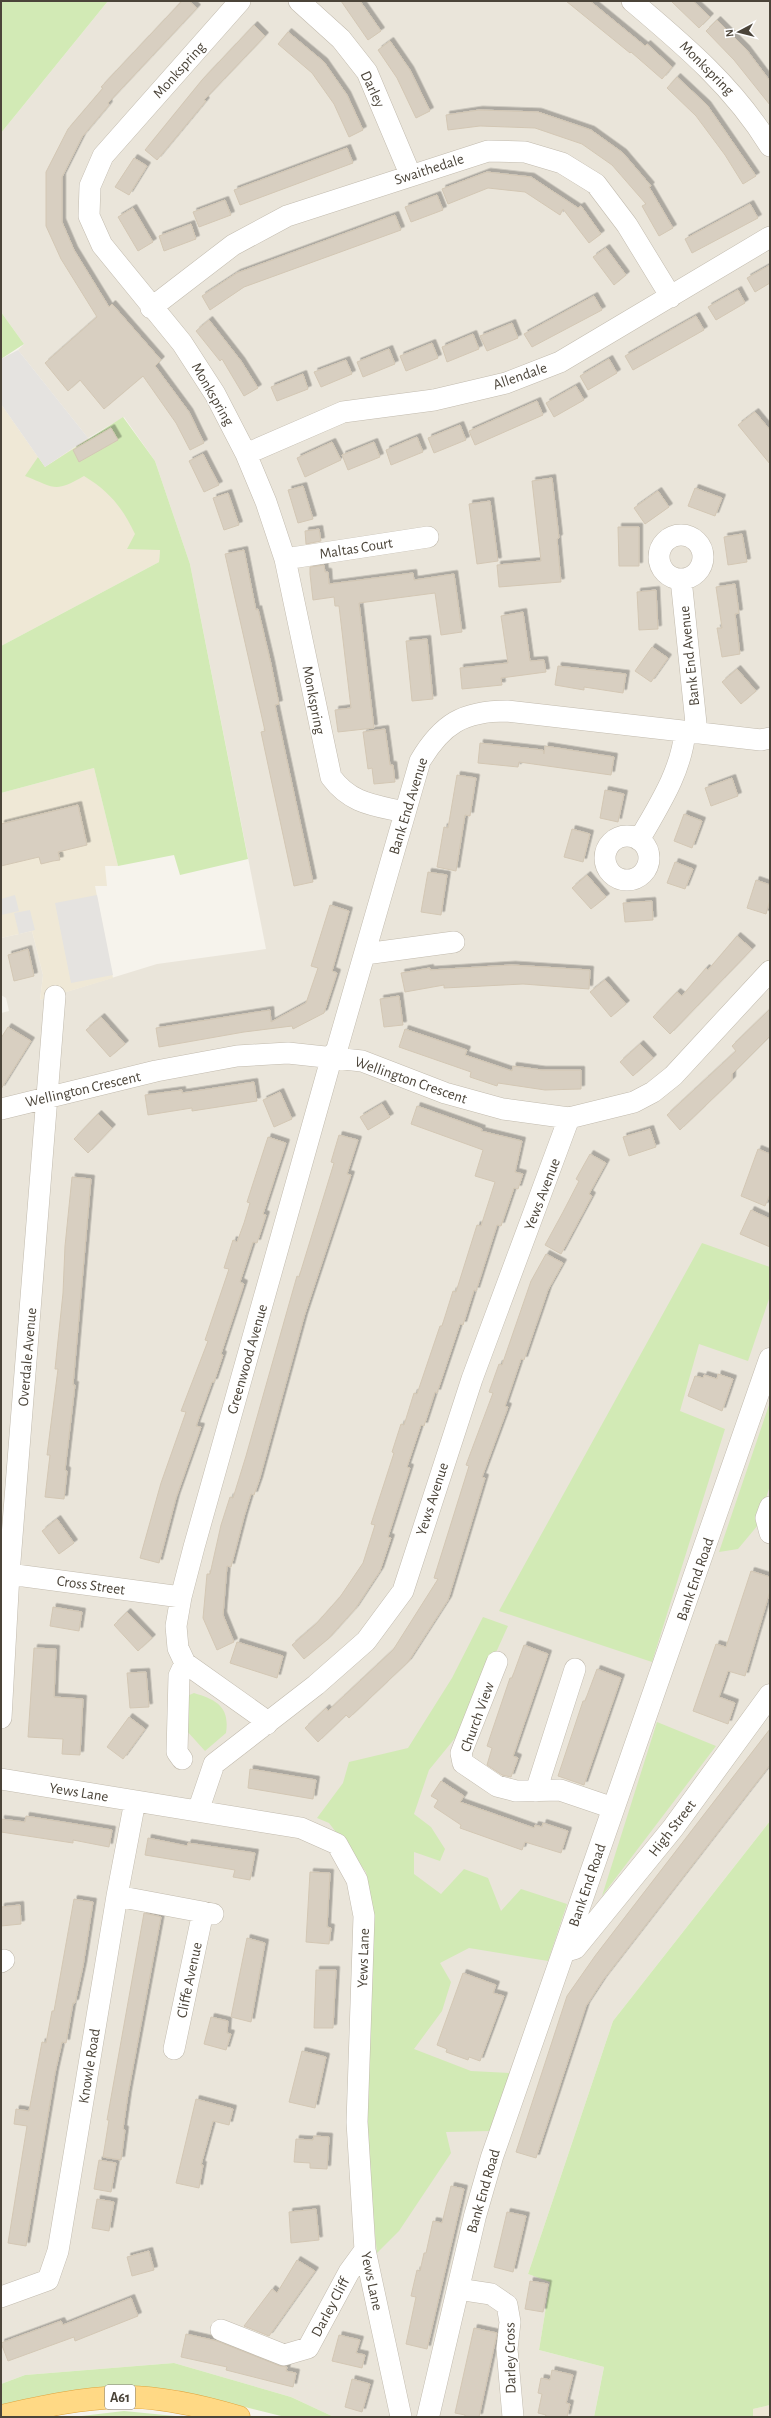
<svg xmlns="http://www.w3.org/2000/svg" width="771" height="2418" font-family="'Alegreya Sans',sans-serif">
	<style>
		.residential { fill: #eae5da }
		.education { fill: #efe8d6 }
		.green { fill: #d2eab5 }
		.parking { fill: #e5e3e0 }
		.building { fill: #d8cfc1; stroke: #d3c7b4; filter: url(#shadow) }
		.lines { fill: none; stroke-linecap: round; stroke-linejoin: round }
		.minor-casing { stroke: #c2bbae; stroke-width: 22 }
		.tertiary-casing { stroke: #c2bbae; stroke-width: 23 }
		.trunk-casing { stroke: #e0a43c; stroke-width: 23 }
		.minor { stroke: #fff; stroke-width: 21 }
		.tertiary { stroke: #fff; stroke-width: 22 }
		.trunk { stroke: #ffd985; stroke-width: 22 }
		.labels { text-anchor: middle; stroke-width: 3; stroke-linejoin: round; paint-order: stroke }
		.shield { fill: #fff; stroke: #817c74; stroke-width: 1 }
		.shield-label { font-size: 14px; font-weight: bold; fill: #4b4439 }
		.street-label { font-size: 15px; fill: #4b4439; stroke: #fff }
	</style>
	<defs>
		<filter id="shadow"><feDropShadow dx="3.5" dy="-3.5" stdDeviation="0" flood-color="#0004"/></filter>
	</defs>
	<rect width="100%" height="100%" fill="#f6f3ec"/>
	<path class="residential" d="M108 1H770V1821L613 2021 528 2274 550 2282 539 2350 604 2367 594 2417H334L291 2397 174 2363 25 2375 1 2384V1013L9 1011 6 998 1 995V938L32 931 43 975 40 1000 157 964 266 949 190 564 155 461 124 417 88 438 18 350 24 344 1 312V133Z"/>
	<path class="education" d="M1 404 45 467 88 438 160 550 159 562 1 646Z
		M94 768 118 866H105L107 886H95L113 978 40 1000 43 975 32 931 1 938V793Z
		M770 2405V2417H753V2409Z"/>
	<path class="green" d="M1 1H108L1 133Z
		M1 312 24 344 1 359Z
		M123 417 155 461 190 564 248 859 180 875 174 855 118 866 94 768 1 793V646L159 562 160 550 127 549 135 534C122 507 110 492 84 476 54 493 56 488 25 476L38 457 45 467Z
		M702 1243 770 1267V1296L748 1361 699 1344 680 1411 725 1429 652 1662 499 1611Z
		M770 1402V1485L758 1525 738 1549 719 1552Z
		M483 1617 508 1626 460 1732 429 1770 414 1814 431 1827 445 1849 440 1861 414 1852V1874L441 1894 464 1869 488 1878 501 1911 521 1889 567 1904 548 1961 469 1948 440 1963 451 1982 442 2011 414 2049 471 2071 510 2073 491 2131 446 2132 451 2153 399 2231 377 2253 368 2167V2068L374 1915 366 1872 329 1823 317 1818 343 1783 349 1762 408 1748 452 1678Z
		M194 1693C217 1700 230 1707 226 1733L205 1751 186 1730 187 1696Z
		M657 1722 716 1746 602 1896Z
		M770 1821V2405L753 2409V2417H594L604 2367 539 2350 550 2282 528 2274 613 2021Z
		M174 2363 291 2397 334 2417H285L176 2390 121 2386 40 2396 1 2405V2384L25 2375Z
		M124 2411 175 2416 181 2417H73Z"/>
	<path class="parking" d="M18 350 88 438 45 467 1 404V359Z
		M15 895 19 911 1 915V899Z
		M97 895 113 975 71 983 55 903Z
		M30 910 35 930 19 934 14 913Z"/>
	<path class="building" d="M182 1H189L197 8 108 103 109 105 82 137 62 177V222L74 250 109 307 112 304 161 360 155 366 189 412 204 443 190 450 176 423 143 376 104 409 80 380 68 391 45 363 97 317 61 259 46 226V172L68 129 103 88 101 87Z
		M341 1H360L381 31 368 40Z
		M566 1H590L645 46 647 44 672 67 662 79 631 52 630 53Z
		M671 1H693L710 17 699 28Z
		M717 20 746 49 770 81V105L734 60 706 31Z
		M254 25 265 36 204 100 206 101 157 160 145 150 202 80Z
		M288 32 324 62 347 95 363 130 349 137 334 104 312 73 278 44Z
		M390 41 410 70 430 111 416 118 397 78 378 50Z
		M677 77 707 105 756 176 743 184 725 155 696 116 667 88Z
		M479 110 538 112 591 130 623 153 651 186 649 187 673 228 659 236 642 206 646 204 612 165 582 144 535 128 480 126 448 130 446 115Z
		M347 148 353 163 240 205 234 190Z
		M134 158 147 166 129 195 115 187Z
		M487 172 531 177 578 208 581 206 601 234 589 243 563 209 560 215 525 192 488 188 448 204 442 189Z
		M437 195 443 210 411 222 405 207Z
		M225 200 231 215 199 227 193 212Z
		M750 204 758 218 692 253 685 239Z
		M133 208 153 242 138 251 118 217Z
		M395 215 401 230 244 287 210 310 202 296 237 273Z
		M191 224 196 239 164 251 159 236Z
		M606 248 626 275 614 285 593 257Z
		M770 265V283L755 292 747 278Z
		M738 290 745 303 716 320 708 307Z
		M594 296 602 310 532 347 524 334Z
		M696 316 704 330 633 370 625 356Z
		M209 320 241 361 258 388 244 396 222 359 220 361 196 331Z
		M512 323 518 338 487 351 480 336Z
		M473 334 479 349 447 362 442 347Z
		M432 343 438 358 406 371 400 356Z
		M389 349 395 364 363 377 357 362Z
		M609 359 617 373 588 390 580 376Z
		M346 360 352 374 321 387 314 372Z
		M303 374 308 389 277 401 271 387Z
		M576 386 584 400 554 417 546 403Z
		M537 401 543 415 475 445 469 431Z
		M755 412 770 430V464L738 425Z
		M460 425 466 440 434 453 428 438Z
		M111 428 118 440 79 462 73 450Z
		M417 437 423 452 391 465 386 450Z
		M332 442 341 460 305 477 297 458Z
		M374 442 380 457 348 470 342 455Z
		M203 454 219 485 204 492 189 461Z
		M552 478 559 538 557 539 561 582 499 587 497 565 541 561 532 481Z
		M303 486 313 519 298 523 288 490Z
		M695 488 722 498 715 516 688 506Z
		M658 491 669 507 645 524 634 508Z
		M228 493 239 525 224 530 213 498Z
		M490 501 498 561 477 564 469 504Z
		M618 527H639V566H619Z
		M319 529 321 541 306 544 305 531Z
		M742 534 747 562 728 565 724 537Z
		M244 550 256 610 258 609 271 664 279 704 275 705 313 882 294 886 261 732 265 731 225 554Z
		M324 565 325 572H328L329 584 413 573 414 580 454 574 462 632 441 635 435 593 359 603 374 728 338 732 335 710 351 708 339 606H335L334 597 313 600 310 574V567Z
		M735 584 739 613 735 614 740 654 722 657 717 628H722L716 587Z
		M656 590 658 629 639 630 637 592Z
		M523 612 530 661 544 660 546 672 501 678 502 685 462 689 460 668 508 663 501 616Z
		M427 639 433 699 412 701 406 641Z
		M652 647 668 658 651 682 635 671Z
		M558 666 626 674 623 693 584 687V690L555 685Z
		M737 669 756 691 741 704 722 682Z
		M385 729 390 765H393L395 782 374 784 372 768 368 769 363 732Z
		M480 743 543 750 544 754 545 746 614 757 611 775 519 762 518 767 478 763Z
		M457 775 476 778 470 816 465 815 456 871 437 867 444 827 448 828Z
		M732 778 738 796 711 806 705 788Z
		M605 790 624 794 618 822 600 818Z
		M78 805 87 845 58 852 60 860 53 861 41 864 39 857 1 866V824Z
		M684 814 702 821 692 848 674 841Z
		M572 829 590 834 583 862 564 857Z
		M675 862 693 869 685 889 667 883Z
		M428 872 447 875 441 915 421 912Z
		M587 875 606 897 591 909 572 888Z
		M756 880 770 885V900L766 914 747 908Z
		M652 901 653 920 625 922 623 903Z
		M330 905 349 911 332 971 337 973 324 1013 293 1029 292 1026 244 1032 159 1047 156 1028 270 1010 271 1022 306 1003 318 968 311 966Z
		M737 936 752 949 670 1034 653 1017 677 992 682 996 706 968 708 970Z
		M28 949 34 976 14 981 8 955Z
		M512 965 590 970 589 989 523 984 444 988V985L405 992 401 973 430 968V970Z
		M605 980 626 1004 611 1017 590 992Z
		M399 996 403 1025 384 1027 380 999Z
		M770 1009V1036L732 1074V1080L680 1130 667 1115 736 1051 732 1046Z
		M101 1017 125 1044 110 1057 86 1030Z
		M8 1027 31 1041 1 1089V1038Z
		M405 1029 467 1050 465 1055 512 1071 513 1066 542 1070H581V1089L545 1090 498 1083 497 1086 470 1077 471 1072 399 1047Z
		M640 1044 653 1058 633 1076 620 1062Z
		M254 1082 257 1101 192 1111V1108L148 1115 145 1095 182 1090V1093Z
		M280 1092 292 1119 274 1127 263 1100Z
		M382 1104 390 1117 368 1130 360 1117Z
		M417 1106 482 1129 481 1131 522 1141 515 1172 523 1174 518 1189 514 1188 501 1226 497 1225 476 1291 474 1290 463 1325 460 1324 437 1393 435 1392 424 1426 421 1425 407 1467 410 1468 388 1537 391 1538 380 1571 355 1609 328 1639 304 1659 292 1645 315 1625 340 1597 363 1563 375 1525 371 1524 394 1453 392 1452 401 1424 404 1425 414 1393 417 1394 440 1326H442L453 1291 456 1292 477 1225 481 1226 495 1182 475 1176 483 1150 411 1124Z
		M98 1114 112 1128 88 1153 74 1139Z
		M650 1129 656 1147 629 1156 623 1137Z
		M339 1135 358 1140 347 1174 351 1175 304 1317 259 1481 254 1495 251 1494 244 1517 231 1567 227 1566 223 1615 234 1642 217 1650 203 1618 207 1574H210L221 1525 230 1497 233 1498 246 1456 293 1290 297 1276 299 1277 334 1163 331 1162Z
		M268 1137 286 1143 263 1214 266 1215 257 1243 253 1242 240 1282 244 1284 221 1354 223 1355 214 1382H212L196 1426 201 1427 176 1498 159 1563 140 1558 161 1483 186 1412 181 1411 208 1341 205 1340 229 1269 224 1268 233 1240 237 1242 244 1223 250 1203 247 1202Z
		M758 1149 770 1154V1194L765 1206 741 1196Z
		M590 1154 606 1163 589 1194 592 1196 561 1254 545 1245 563 1212 579 1181 576 1179Z
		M72 1177 91 1179 73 1385H75L65 1470 67 1471 64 1499 45 1497 50 1455H47L58 1369H55L63 1293 65 1246Z
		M751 1210 770 1219V1247L740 1234Z
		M546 1254 563 1263 548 1290 524 1360 521 1359 505 1406 508 1407 482 1477 485 1478 448 1600 408 1662 349 1718 346 1715 318 1742 305 1728 326 1708 328 1711 393 1650 438 1579 434 1578 469 1466 466 1465 493 1393 489 1392 499 1364 502 1365 531 1281Z
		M718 1374 733 1379 722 1411 688 1396 695 1376 703 1378 704 1375 717 1379Z
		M57 1519 74 1543 59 1554 42 1531Z
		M751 1571 770 1577V1591L745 1676 728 1671 719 1697 735 1703 728 1724 693 1711 716 1644 726 1647Z
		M53 1607 82 1612 79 1631 50 1626Z
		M127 1612 152 1638 138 1651 114 1625Z
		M237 1642 283 1656 277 1678 230 1663Z
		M524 1645 548 1654 513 1756 518 1758 511 1777 502 1775 487 1765 492 1748 487 1746 510 1678H512Z
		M34 1648 56 1649 54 1697 83 1699 80 1755 62 1754 63 1739 28 1737Z
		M597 1669 621 1678 584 1785 558 1776 583 1701H585Z
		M146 1672 149 1707 130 1708 127 1673Z
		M129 1717 145 1729 123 1759 107 1747Z
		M770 1729V1765L603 1980 586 2006 536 2158 516 2152 567 1996 595 1956Z
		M250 1769 316 1780 313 1799 248 1788Z
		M441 1781 464 1796 460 1802 534 1828 535 1825 542 1827 543 1823 568 1831 561 1853 525 1842 522 1850 460 1828 461 1825 434 1807 438 1800 431 1796Z
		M26 1816 112 1830 109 1847 73 1840V1843L1 1832V1819L25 1822Z
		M148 1838 187 1846 188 1843 255 1853 250 1880 233 1877 235 1870 145 1855Z
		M310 1872 330 1873 327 1927 331 1928 329 1944 306 1942Z
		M74 1899 93 1902 83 1966 75 2003H73L66 2043 62 2042 55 2073 26 2246 8 2243 27 2126 14 2124 16 2109 29 2111 42 2042 46 2043 52 2011H54Z
		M20 1905 21 1924 1 1926V1907Z
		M144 1913 161 1917 128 2094 123 2129 125 2130 121 2160 103 2157 109 2120H107Z
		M247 1938 265 1943 251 2022 231 2017Z
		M316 1970H336L333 2028H314Z
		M463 1973 496 1985 493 1993 504 1996 480 2061 469 2057 468 2060 446 2052 447 2049 437 2045Z
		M211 2017 228 2021 227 2033 231 2034 226 2050 204 2044Z
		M302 2051 326 2057 315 2108 289 2102Z
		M196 2099 233 2109 229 2125 213 2121 201 2165H203L199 2188 176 2183Z
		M314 2136 329 2137 327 2169 310 2168V2163L294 2162 296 2139 313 2140Z
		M99 2160 116 2163 111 2192 94 2189Z
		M451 2186 464 2189 427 2349 406 2344 416 2297 411 2296 417 2270 420 2271 424 2253H426L433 2221 442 2223Z
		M97 2199 114 2202 109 2231 92 2228Z
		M316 2209 319 2240 291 2243 289 2212Z
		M507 2212 526 2216 513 2272 494 2267Z
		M149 2251 154 2270 132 2276 127 2257Z
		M297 2260 315 2271 269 2336 244 2326 272 2289 277 2293Z
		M530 2281 548 2284 543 2312 525 2309Z
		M131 2298 138 2316 75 2341 74 2337 8 2361 1 2343 61 2321 63 2325Z
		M474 2328 497 2333 479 2417H465V2415L455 2413Z
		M186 2334 217 2341 280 2366 287 2367 286 2371 296 2373 293 2387 226 2370 227 2367 181 2357Z
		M339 2335 360 2340 356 2353 365 2355 362 2368 332 2361Z
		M552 2370 573 2375 566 2403 570 2404 567 2417H545L546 2415 538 2413 542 2394 538 2393 541 2378 550 2380Z
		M352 2379 370 2384 362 2412 345 2407Z"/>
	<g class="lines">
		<defs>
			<path id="minor" d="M240 1 103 156 90 186 89 216 102 245 182 343 215 394 246 454 266 502 285 559 331 777C351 804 374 805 404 812
				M299 1 341 39 367 72 410 174
				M632 1C684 45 734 87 770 146
				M151 308 233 245 287 216 488 151 525 152 562 163 596 184 627 225 671 297
				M246 454 343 412 434 400 506 383 560 362 770 237
				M659 557a22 22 0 1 1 44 0a22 22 0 1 1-44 0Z
				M285 559 428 537
				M681 579 697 733
				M605 858a22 22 0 1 1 44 0a22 22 0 1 1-44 0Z
				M639 840C659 805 681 772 685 732
				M365 954 454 942
				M1 1109 156 1071 237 1056 288 1053 362 1061 445 1093 503 1109 569 1118 634 1102 653 1092 673 1076 770 971
				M770 1507 766 1518 770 1533
				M1 1573 181 1597
				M497 1662 461 1753 463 1763 497 1786 516 1791 560 1790 613 1808
				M1 1718 9 1574 55 996
				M267 1724 261 1717 185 1663 178 1648 176 1626 181 1597 194 1547 332 1056 337 1049 420 761C442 724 463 711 507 711L761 740 770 738
				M182 1759 177 1752 179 1676 185 1663
				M1 1779 301 1828 337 1844 357 1880 364 1916 357 2122 365 2250 401 2417
				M536 1791 575 1669
				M198 1811 214 1764 316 1685 366 1641 403 1591 472 1379 569 1118
				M117 1896 213 1914
				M1 1962 4 1960
				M174 2049 203 1912
				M458 2289 491 2294 507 2305 510 2322 507 2349 513 2417
				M1 2297 48 2280 58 2251 117 1896 135 1801
				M221 2330 284 2355 308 2348 349 2272 365 2250"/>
			<path id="tertiary" d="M565 1951 575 1948 673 1828 770 1695
				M428 2417 475 2216 492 2157 770 1359"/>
			<path id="trunk" d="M1 2416C40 2407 81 2398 122 2397 161 2396 202 2406 239 2417"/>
		</defs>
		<use href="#minor" class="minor-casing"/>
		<use href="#tertiary" class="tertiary-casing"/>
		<use href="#trunk" class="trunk-casing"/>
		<use href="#minor" class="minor"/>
		<use href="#tertiary" class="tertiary"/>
		<use href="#trunk" class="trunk"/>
	</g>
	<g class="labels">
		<rect class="shield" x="105" y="2385" width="30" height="24" rx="3"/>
		<g class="shield-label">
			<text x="120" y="2402">A61</text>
		</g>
		<g class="street-label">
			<text transform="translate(707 68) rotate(45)" y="5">Monkspring</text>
			<text transform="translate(179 70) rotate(-48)" y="5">Monkspring</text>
			<text transform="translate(373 89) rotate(65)" y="5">Darley</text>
			<text transform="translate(429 169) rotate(-18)" y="5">Swaithedale</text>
			<text transform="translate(520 376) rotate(-19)" y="5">Allendale</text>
			<text transform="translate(213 394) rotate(60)" y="5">Monkspring</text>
			<text transform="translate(356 548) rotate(-9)" y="5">Maltas Court</text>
			<text transform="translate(689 656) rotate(-96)" y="5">Bank End Avenue</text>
			<text transform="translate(314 700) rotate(79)" y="5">Monkspring</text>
			<text transform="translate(408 806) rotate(-73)" y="5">Bank End Avenue</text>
			<text transform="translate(411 1080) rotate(19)" y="5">Wellington Crescent</text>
			<text transform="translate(83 1089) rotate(-13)" y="5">Wellington Crescent</text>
			<text transform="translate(542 1194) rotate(-69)" y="5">Yews Avenue</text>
			<text transform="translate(27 1357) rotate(-85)" y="5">Overdale Avenue</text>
			<text transform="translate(247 1359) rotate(-74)" y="5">Greenwood Avenue</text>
			<text transform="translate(432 1499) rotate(-72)" y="5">Yews Avenue</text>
			<text transform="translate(695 1579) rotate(-71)" y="5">Bank End Road</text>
			<text transform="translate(91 1585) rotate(8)" y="5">Cross Street</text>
			<text transform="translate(477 1717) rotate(-70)" y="5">Church View</text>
			<text transform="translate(79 1792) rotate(9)" y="5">Yews Lane</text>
			<text transform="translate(672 1828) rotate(-52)" y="5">High Street</text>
			<text transform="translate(587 1885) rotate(-71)" y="5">Bank End Road</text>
			<text transform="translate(363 1958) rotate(-88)" y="5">Yews Lane</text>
			<text transform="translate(189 1980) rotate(-78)" y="5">Cliffe Avenue</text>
			<text transform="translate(89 2066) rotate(-81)" y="5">Knowle Road</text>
			<text transform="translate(483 2191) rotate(-74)" y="5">Bank End Road</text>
			<text transform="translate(372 2281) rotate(78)" y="5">Yews Lane</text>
			<text transform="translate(330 2307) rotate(-62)" y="5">Darley Cliff</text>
			<text transform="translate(510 2358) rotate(-91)" y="5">Darley Cross</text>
		</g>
	</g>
	<rect width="771" height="2418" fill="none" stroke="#4b4439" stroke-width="4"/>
	<g transform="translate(739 32) rotate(263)" stroke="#ffffff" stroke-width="3" paint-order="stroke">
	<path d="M0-3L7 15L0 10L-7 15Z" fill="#4b4439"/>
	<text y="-6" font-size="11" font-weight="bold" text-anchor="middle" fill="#4b4439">N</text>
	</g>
</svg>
